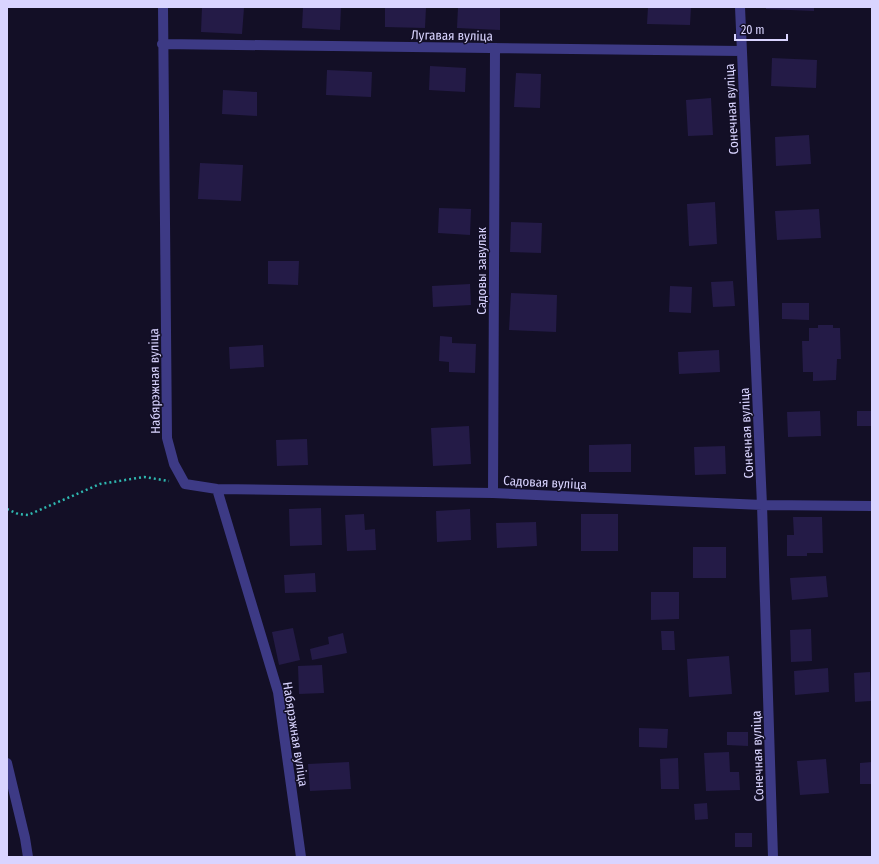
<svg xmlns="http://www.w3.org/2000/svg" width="879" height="864" font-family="'Fira Sans Condensed',sans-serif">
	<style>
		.building { fill: #241b47 }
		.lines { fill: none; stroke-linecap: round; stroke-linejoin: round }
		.path { stroke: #2fb8b0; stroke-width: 2.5; stroke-dasharray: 2 3; stroke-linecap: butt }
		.minor { stroke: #3d3a85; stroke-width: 10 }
		.labels { text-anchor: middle; stroke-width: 3; stroke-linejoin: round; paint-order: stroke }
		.street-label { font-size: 13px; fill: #d9d4ff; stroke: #130f26 }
	</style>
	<rect width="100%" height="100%" fill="#130f26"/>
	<path class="building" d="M202 7 244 8 242 34 201 32Z
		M303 7H341L340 30 302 28Z
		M385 7H426L425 28 385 27Z
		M458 7H500V30L457 28Z
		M648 7H691L690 25 647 24Z
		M766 7H814V11L766 9Z
		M772 58 817 60 816 88 771 86Z
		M430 66 466 68 465 92 429 90Z
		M327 70 372 72 371 97 326 95Z
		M516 73 541 74 540 108 514 107Z
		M223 90 257 92V116L222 114Z
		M711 98 713 135 688 136 686 100Z
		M809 135 811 164 776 166 775 137Z
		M200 163 243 165 241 201 198 199Z
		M715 202 717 244 689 246 687 204Z
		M439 208 471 209 470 235 438 233Z
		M819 209 821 238 777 240 775 211Z
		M511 222 542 223 541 253 510 252Z
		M268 261H299L298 285 268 284Z
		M733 281 735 306 713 307 711 282Z
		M470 284 471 305 433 307 432 286Z
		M670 286 692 287 691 313 669 312Z
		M511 293 557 295 556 332 509 330Z
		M782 303H809V320L782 319Z
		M818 325H833V328H840L841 359H837L836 380 813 381V372H803L802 341H809V328H818Z
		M440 336 452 337V343L476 344 475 373 449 372V362L439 361Z
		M263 345 264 367 230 369 229 347Z
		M719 350 720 372 679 374 678 352Z
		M820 411 821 436 788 437 787 412Z
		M857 411H872V426H857Z
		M469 426 471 464 433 466 431 428Z
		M307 439 308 465 277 466 276 440Z
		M631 444V472H589V445Z
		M725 446 726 474 695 475 694 447Z
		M321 508 322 545 290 546 289 509Z
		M470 509 471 540 437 542 436 511Z
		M364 514 365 530 375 529 376 550 347 551 345 515Z
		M581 514H618V551H581Z
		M793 517H822L823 553H807V556H787V535H794Z
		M536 522 537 546 497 548 496 523Z
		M693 547H726V578H693Z
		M315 573 316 592 285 593 284 575Z
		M826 576 828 597 792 600 790 578Z
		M651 592H679V619L651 620Z
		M293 628 300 660 279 665 272 632Z
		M811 629 812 661 791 662 790 630Z
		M661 631H674L675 650H662Z
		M343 633 347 653 312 660 310 649 329 644 328 637Z
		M729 656 732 694 689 697 687 659Z
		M322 665 324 693 299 694 298 666Z
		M828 668 829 692 795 695 794 671Z
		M870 672 871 701 855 702 854 673Z
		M639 728 668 729 667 748 639 747Z
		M727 732H748V746L727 745Z
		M729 752 730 772H739L740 790 706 791 704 753Z
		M678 758 679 789H661L660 759Z
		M826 759 829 793 800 795 797 761Z
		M349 762 351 789 310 791 308 764Z
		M872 762V784H860V763Z
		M707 803 708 819 695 820 694 804Z
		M735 833H752V847H735Z"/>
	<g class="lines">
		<path class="path" d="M7 509 18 514 28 515 100 484 144 477 169 481"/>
		<path class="minor" d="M163 7 167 438 174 464 185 484 217 489 493 493 762 505 872 506
			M740 7 762 505 773 857
			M162 44 741 51
			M217 489 278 692 301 857
			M493 493 495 48
			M7 763 25 838 28 857"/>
	</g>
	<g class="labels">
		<g class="street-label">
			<text transform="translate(452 35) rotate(1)" y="5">Лугавая вуліца</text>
			<text transform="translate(731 109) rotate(-93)" y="5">Сонечная вуліца</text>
			<text transform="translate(481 271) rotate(-90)" y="5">Садовы завулак</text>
			<text transform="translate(154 381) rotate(-91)" y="5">Набярэжная вуліца</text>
			<text transform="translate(746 433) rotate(-93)" y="5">Сонечная вуліца</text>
			<text transform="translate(545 482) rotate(3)" y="5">Садовая вуліца</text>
			<text transform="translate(296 734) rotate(81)" y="5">Набярэжная вуліца</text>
			<text transform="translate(757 756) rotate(-92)" y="5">Сонечная вуліца</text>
		</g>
	</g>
	<rect width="879" height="864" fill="none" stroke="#d9d4ff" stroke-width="16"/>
	<path d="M735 34v6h52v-6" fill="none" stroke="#d9d4ff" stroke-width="2"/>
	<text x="741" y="34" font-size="12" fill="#d9d4ff" stroke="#130f26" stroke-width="3" paint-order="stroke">20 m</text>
</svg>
